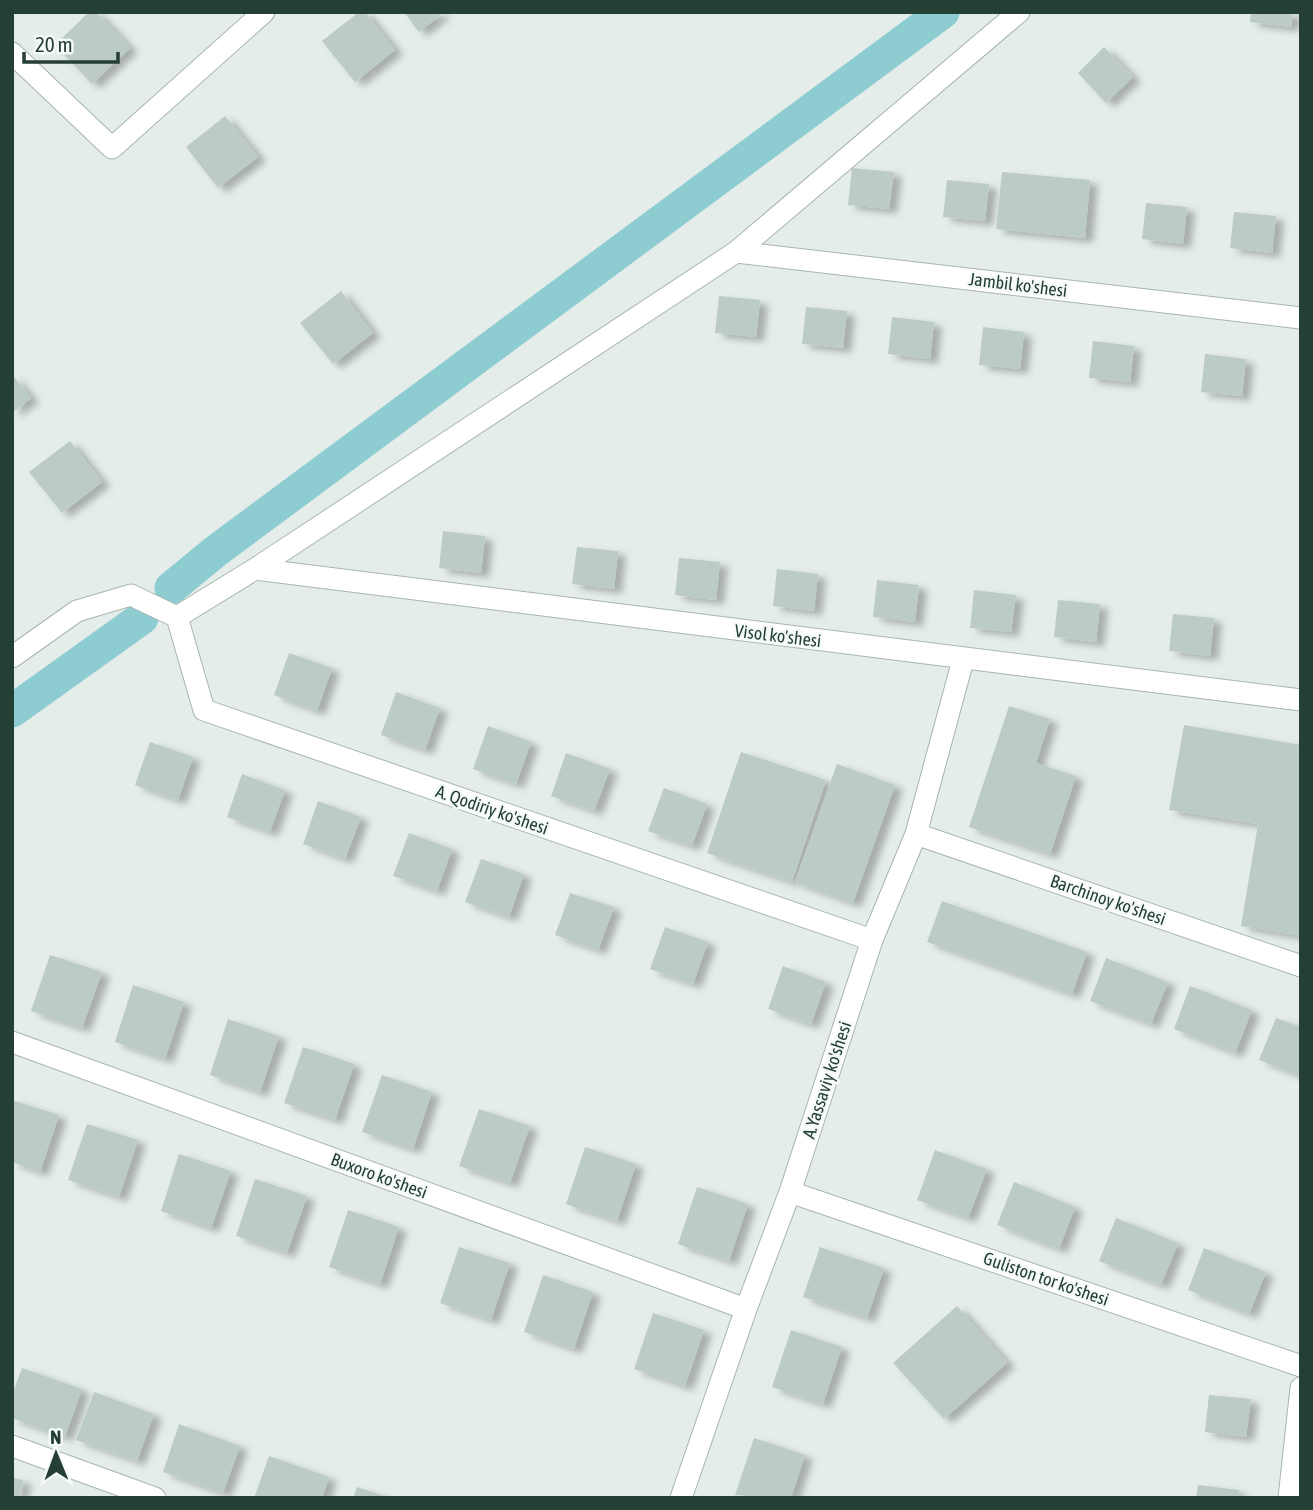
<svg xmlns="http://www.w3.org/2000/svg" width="1313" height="1510" font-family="'Asap Condensed',sans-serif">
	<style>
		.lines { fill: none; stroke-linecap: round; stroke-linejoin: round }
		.canal { stroke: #8dccd1; stroke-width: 33 }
		.building { fill: #bccbc4; filter: url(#shadow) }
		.minor-casing { stroke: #a7b5b0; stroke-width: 23 }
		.minor { stroke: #fff; stroke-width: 21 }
		.labels { text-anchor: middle; stroke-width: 5; stroke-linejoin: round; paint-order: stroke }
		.street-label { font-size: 18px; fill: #243f36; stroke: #f5faf7 }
	</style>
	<defs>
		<filter id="shadow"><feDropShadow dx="8" dy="4.5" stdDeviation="3.5" flood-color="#0004"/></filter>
	</defs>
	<rect width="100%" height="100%" fill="#e4ede9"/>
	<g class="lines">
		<path class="canal" d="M171 588 216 551 943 12
			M12 711 142 618"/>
	</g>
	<path class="building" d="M89 12H96L130 48 92 84 55 45Z
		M359 12H365L395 50 355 82 322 41Z
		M404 12H444L419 32Z
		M1251 12H1293L1291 27 1250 22Z
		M1104 47 1133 77 1106 103 1078 73Z
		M225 116 258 157 218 188 186 147Z
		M852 168 894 172 889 209 848 205Z
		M1002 172 1090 180 1085 238 996 229Z
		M947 180 989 184 985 221 943 217Z
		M1146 203 1187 207 1183 244 1142 239Z
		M1234 212 1276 216 1272 253 1230 248Z
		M341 291 373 333 333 364 300 323Z
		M719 296 760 300 756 337 715 333Z
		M806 307 847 311 843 348 802 344Z
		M892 317 934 322 930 359 888 354Z
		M983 327 1024 332 1020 369 979 365Z
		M1093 341 1134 346 1130 382 1089 378Z
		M1205 354 1246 359 1242 396 1201 392Z
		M12 374 31 398 12 413Z
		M70 441 102 482 62 513 29 472Z
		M443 531 485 536 481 573 439 568Z
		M577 547 618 551 614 589 572 584Z
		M679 558 720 562 716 600 675 595Z
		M777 569 818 574 814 611 773 606Z
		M877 580 919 585 915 622 873 617Z
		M974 590 1016 595 1011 632 970 628Z
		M1058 600 1100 604 1096 642 1054 637Z
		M1173 614 1214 618 1210 656 1169 651Z
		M289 653 332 668 317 711 274 695Z
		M396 692 440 708 425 750 381 735Z
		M1009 706 1050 719 1036 763 1076 776 1050 854 969 827Z
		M1184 725 1301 745V936L1241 926 1258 824 1169 810Z
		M488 726 531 742 516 784 473 769Z
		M150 742 193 757 178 800 135 785Z
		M741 752 826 780 792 882 707 853Z
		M566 753 610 769 594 811 551 796Z
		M837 764 895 785 853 903 795 882Z
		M242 774 285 790 270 832 227 817Z
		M664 788 707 804 692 846 648 831Z
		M318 801 361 817 345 859 303 844Z
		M409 833 452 849 437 891 393 876Z
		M481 859 524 874 509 917 465 902Z
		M570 893 614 907 598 950 555 935Z
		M942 901 1087 952 1072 994 927 942Z
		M665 927 708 942 693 984 650 969Z
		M50 955 102 972 82 1028 31 1011Z
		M1106 958 1168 982 1151 1024 1090 1001Z
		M783 966 826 982 811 1024 768 1009Z
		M133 985 184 1002 165 1059 115 1042Z
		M1190 986 1252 1010 1235 1053 1174 1029Z
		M1276 1018 1301 1027V1076L1259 1060Z
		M228 1019 279 1036 260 1092 210 1075Z
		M303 1047 354 1064 335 1120 284 1103Z
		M382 1075 432 1092 413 1149 362 1132Z
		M12 1100 59 1115 40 1172 12 1162Z
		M479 1109 530 1126 510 1183 459 1166Z
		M87 1124 138 1140 119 1197 68 1180Z
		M585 1147 636 1164 617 1221 566 1204Z
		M935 1150 987 1169 968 1218 917 1200Z
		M179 1154 231 1171 211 1228 161 1211Z
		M255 1179 307 1196 287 1253 236 1236Z
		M1014 1182 1075 1207 1059 1249 997 1225Z
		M697 1187 748 1204 729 1261 678 1244Z
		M348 1210 399 1227 380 1284 329 1267Z
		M1116 1218 1178 1243 1161 1285 1099 1261Z
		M459 1247 510 1263 491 1320 440 1303Z
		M820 1247 884 1268 867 1318 803 1297Z
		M1204 1248 1266 1272 1249 1314 1188 1290Z
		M543 1275 593 1292 574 1349 524 1332Z
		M957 1306 1007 1363 944 1419 893 1363Z
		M653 1313 704 1330 685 1386 634 1369Z
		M791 1330 842 1347 823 1404 772 1387Z
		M22 1368 82 1389 65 1437 12 1418V1395Z
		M94 1392 154 1414 137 1461 76 1440Z
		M1209 1395 1251 1399 1246 1437 1205 1432Z
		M179 1424 240 1446 223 1493 163 1472Z
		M754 1438 805 1455 791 1498 735 1495Z
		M269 1456 329 1477 322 1498H254Z
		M12 1477 24 1481 18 1498H12Z
		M1198 1485 1239 1490 1238 1498H1196Z
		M357 1487 387 1497V1498H353Z"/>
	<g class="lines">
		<defs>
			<path id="minor" d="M12 53 112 148 264 12
				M736 252 1301 318
				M255 569 1301 700
				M177 617 204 710 872 940
				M12 657 77 611 131 595 177 617 255 569 736 252 1019 12
				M916 834 1301 966
				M12 1042 746 1309
				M790 1192 1301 1366
				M12 1446 155 1498
				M681 1498 746 1309 790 1192 872 940 916 834 963 660
				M1289 1498 1301 1388"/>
		</defs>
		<use href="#minor" class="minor-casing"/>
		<use href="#minor" class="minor"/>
	</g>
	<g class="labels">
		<g class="street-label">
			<text transform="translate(1018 285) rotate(7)" y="6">Jambil ko'shesi</text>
			<text transform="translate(778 636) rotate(7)" y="6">Visol ko'shesi</text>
			<text transform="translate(492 810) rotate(19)" y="6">A. Qodiriy ko'shesi</text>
			<text transform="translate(1108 900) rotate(19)" y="6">Barchinoy ko'shesi</text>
			<text transform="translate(827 1080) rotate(-72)" y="6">A.Yassaviy ko'shesi</text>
			<text transform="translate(379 1176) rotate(20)" y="6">Buxoro ko'shesi</text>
			<text transform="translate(1046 1279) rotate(19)" y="6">Guliston tor ko'shesi</text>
		</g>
	</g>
	<rect width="1313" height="1510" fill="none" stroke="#243f36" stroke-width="28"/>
	<g transform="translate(56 1454) rotate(359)" stroke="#f5faf7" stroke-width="5" paint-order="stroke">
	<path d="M0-5L12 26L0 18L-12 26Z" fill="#243f36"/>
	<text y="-10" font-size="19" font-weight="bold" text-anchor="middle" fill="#243f36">N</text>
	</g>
	<path d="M24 52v10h94v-10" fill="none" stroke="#243f36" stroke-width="3.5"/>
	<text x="35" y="52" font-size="21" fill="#243f36" stroke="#f5faf7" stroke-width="5" paint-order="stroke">20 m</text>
</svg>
